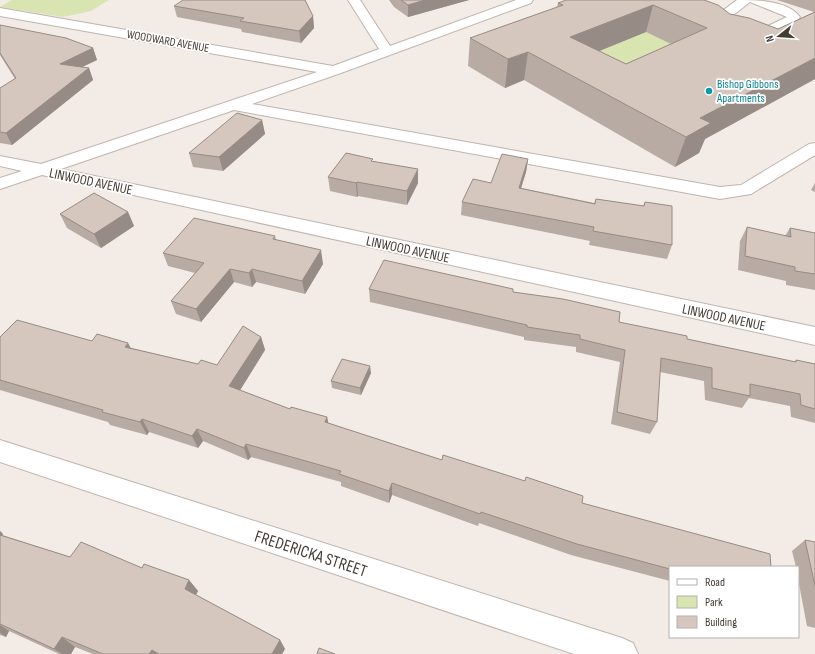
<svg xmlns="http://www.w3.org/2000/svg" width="815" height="654" font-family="'Sofia Sans Condensed',sans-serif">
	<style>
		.green { fill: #d9e5b0 }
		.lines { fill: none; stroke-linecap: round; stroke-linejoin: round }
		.minor-casing { stroke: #c0b4ac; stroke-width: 2 }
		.minor { fill: #fff; fill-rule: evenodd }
		.wall { fill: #b8aba3; fill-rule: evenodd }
		.shaded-wall { fill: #968b85 }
		.building { fill: #d6c7be; stroke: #968b85; fill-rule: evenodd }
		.culture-dot { fill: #0f9aa8; stroke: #fff; stroke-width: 1.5 }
		.labels { text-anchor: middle; stroke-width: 3.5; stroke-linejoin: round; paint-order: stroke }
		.far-street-label { font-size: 12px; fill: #443b35; stroke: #fff }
		.far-culture-label { font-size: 12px; fill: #0d838f; stroke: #fff; text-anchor: start }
		.street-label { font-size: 14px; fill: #443b35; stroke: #fff }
		.near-street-label { font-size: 17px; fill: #443b35; stroke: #fff }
	</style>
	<rect width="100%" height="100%" fill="#f2ebe6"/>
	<path class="green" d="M12 0H109L91 11 63 17 0 7Z
		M646 32 698 56 618 93 565 65Z"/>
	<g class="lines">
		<defs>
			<path id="minor" d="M348 0H360L390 46 516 0H533L531 3 341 73 252 104 720 187 741 185 809 144 815 143V155L751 194 720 199 234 110 61 169 815 327V345L42 175 0 189V178L22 171 0 166V156L41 164 317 72 0 16V8L333 66 379 49Z
				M737 0C756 0 788 0 800 17L795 25 754 43H744L742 40 744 37 787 17 750 2 718 27 723 32 721 35H711L705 26 706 23Z
				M0 440 622 638 633 643 638 654H574L0 462Z"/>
		</defs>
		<use href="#minor" class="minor-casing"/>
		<use href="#minor" class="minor"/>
	</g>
	<path class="wall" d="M389 0H469L408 17 394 7Z
		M704 0 730 14 778 29 814 12 777 0H815V79L705 139 699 153 675 167 524 80 505 88 468 66 470 38 557 7 558 3ZM646 32 671 44 626 64 599 51Z
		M174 6 313 16 314 28 301 43 242 32 241 29 177 17Z
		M0 25 93 48 97 60 82 67 89 68 93 80 12 145 0 143V88L15 79 0 55Z
		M262 120 265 134 223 171 193 167 189 153Z
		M528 159 526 172 521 188 594 203 596 199 643 206 645 202 672 245 667 259 589 245 590 241 461 215 462 202Z
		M373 162 418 183 407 205 358 196 357 197 330 191 328 177Z
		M815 183V192L811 190Z
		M128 212 134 226 101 248 67 228 60 214Z
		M747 227 785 236 790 228 815 233V290L786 285V281L738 270 740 241Z
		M275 236 276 240 323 264 305 294 256 282 252 287 234 282 201 322 176 314 171 301 195 273 168 266 163 253Z
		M369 289 513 292 619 322 687 339 795 362 796 360 815 364V423L791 417 790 406 749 398 742 408 705 400 704 381 660 372 657 422 650 434 611 424 620 362 576 352V347L524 340V337L370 302Z
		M0 337 92 341 131 348 198 364 217 365 261 337 265 350 240 390 290 409 327 417 328 423 442 460 582 503 670 567V581L571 555 479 523 478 526 392 495 389 503 341 486V482L251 457 248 460 203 441 198 448 149 432 147 435 110 425 108 422 0 390Z
		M371 373 361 395 332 388 331 381Z
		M0 531 3 534 2 535 70 557 142 568 189 580 198 591 196 595 280 640 285 649 282 654H93L75 647 71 654H59L9 631 6 637 0 635Z
		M805 540 815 542V628L807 626 798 579V567H796L792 551Z"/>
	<path class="shaded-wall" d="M425 0H469L408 17V5Z
		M653 5 646 32 565 65 570 37Z
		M313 16 314 28 301 43 299 31Z
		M93 48 97 60 65 75 60 64Z
		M528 52 524 80 505 88 508 59Z
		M815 58V79L705 139 699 153 675 167 686 137 700 118Z
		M89 68 93 80 12 145 6 133Z
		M262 120 265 134 223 171 219 157Z
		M528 159 526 172 517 201 519 188Z
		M418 169V183L407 205V191Z
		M357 182 358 196 357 197 356 183Z
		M128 212 134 226 101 248 94 234Z
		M321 250 323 264 305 294 302 281Z
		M230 269 234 282 201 322 196 309Z
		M252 269 256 282 252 287 249 273Z
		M261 337 265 350 234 400 229 386Z
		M128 343 135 356 125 347Z
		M370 366 371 373 361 395 360 388Z
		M327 417 330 430 325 422Z
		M142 419 149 432 147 435 140 422Z
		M197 429 203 441 198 448 192 436Z
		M246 444 251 457 248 460 244 448Z
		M392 483V495L389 503V491Z
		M0 531 3 534 0 539Z
		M189 580 198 591 193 600 185 589Z
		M0 625 9 631 6 637 0 633Z
		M62 637 75 647 71 654H62L54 649Z
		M280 640 285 649 282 654H272Z
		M152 650 157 654H149Z"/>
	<path class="building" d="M183 0H305L313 16 299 31 240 21 244 18 174 6Z
		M401 0H425L408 5Z
		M566 0H704L718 5 730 14 749 18 778 29 815 12V58L700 118 711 123 686 137 528 52 508 59 470 38 563 5 558 3ZM653 5 707 28 626 64 570 37Z
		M0 25 66 38 93 48 60 64 89 68 6 133 0 132V88L16 78 0 53Z
		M237 113 262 120 219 157 189 153Z
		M346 153 373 159 371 161 418 169 407 191 357 182 356 183 328 177Z
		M502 154 528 159 519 188 595 204 596 199 644 206 645 202 672 206V245L593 231 594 227 462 202 473 179 491 183Z
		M94 193 128 212 94 234 60 214Z
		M194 218 275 236 273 239 321 250 302 281 252 269 249 273 230 269 196 309 171 301 204 263 163 253Z
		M747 227 791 237 790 228 815 233V274L795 271V267L745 256Z
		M384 260 513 289V292L563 299 620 312 619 322 687 336V339L796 362V360L815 364V409L801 405 800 394 750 384V396L712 388V368L661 358 657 422 617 412 625 350 580 339V335L527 327V325L369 289Z
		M17 320 92 341 97 334 128 343 125 347 198 364 201 360 217 365 243 326 261 337 229 386 290 409 291 407 327 417 325 422 442 460 443 455 525 481 526 477 583 496 582 503 770 554 771 567H670V569L577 544 481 512 480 514 392 483 389 491 339 474 341 471 246 444 244 448 197 429 192 436 142 419 140 422 102 412 103 410 0 380V337Z
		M342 359 370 366 360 388 331 381Z
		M0 535 70 557 81 542 142 568 144 564 189 580 185 589 280 640 272 654H159L152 650 149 654H103L62 637 54 649 0 624Z
		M805 540 815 542V586Z
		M319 648 335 654H317Z"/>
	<circle class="culture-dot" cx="709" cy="91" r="4"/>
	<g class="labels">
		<g class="far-street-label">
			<text transform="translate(168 41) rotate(10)" y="4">WOODWARD AVENUE</text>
		</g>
		<g class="far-culture-label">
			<text x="717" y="88">Bishop Gibbons<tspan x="717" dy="14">Apartments</tspan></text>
		</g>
		<g class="street-label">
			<text transform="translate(91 181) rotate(12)" y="5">LINWOOD AVENUE</text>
			<text transform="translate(408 249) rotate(12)" y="5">LINWOOD AVENUE</text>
			<text transform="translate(724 317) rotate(12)" y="5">LINWOOD AVENUE</text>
		</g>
		<g class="near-street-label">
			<text transform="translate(311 553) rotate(18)" y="6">FREDERICKA STREET</text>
		</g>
	</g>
	<rect x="669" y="566" width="130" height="72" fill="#ffffff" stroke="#b4b1ae"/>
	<rect x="677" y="579" width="20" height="6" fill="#ffffff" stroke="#b4b1ae"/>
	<text x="705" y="586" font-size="12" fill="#443b35">Road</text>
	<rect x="677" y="596" width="20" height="12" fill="#d9e5b0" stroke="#b4b1ae"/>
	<text x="705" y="606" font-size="12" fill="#443b35">Park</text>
	<rect x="677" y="616" width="20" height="12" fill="#d6c7be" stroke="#b4b1ae"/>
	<text x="705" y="626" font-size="12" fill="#443b35">Building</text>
	<g transform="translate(779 36) rotate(253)" stroke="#ffffff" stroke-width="3" paint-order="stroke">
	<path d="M0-3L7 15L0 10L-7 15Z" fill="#443b35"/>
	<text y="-6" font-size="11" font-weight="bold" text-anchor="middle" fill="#443b35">N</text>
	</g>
</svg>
